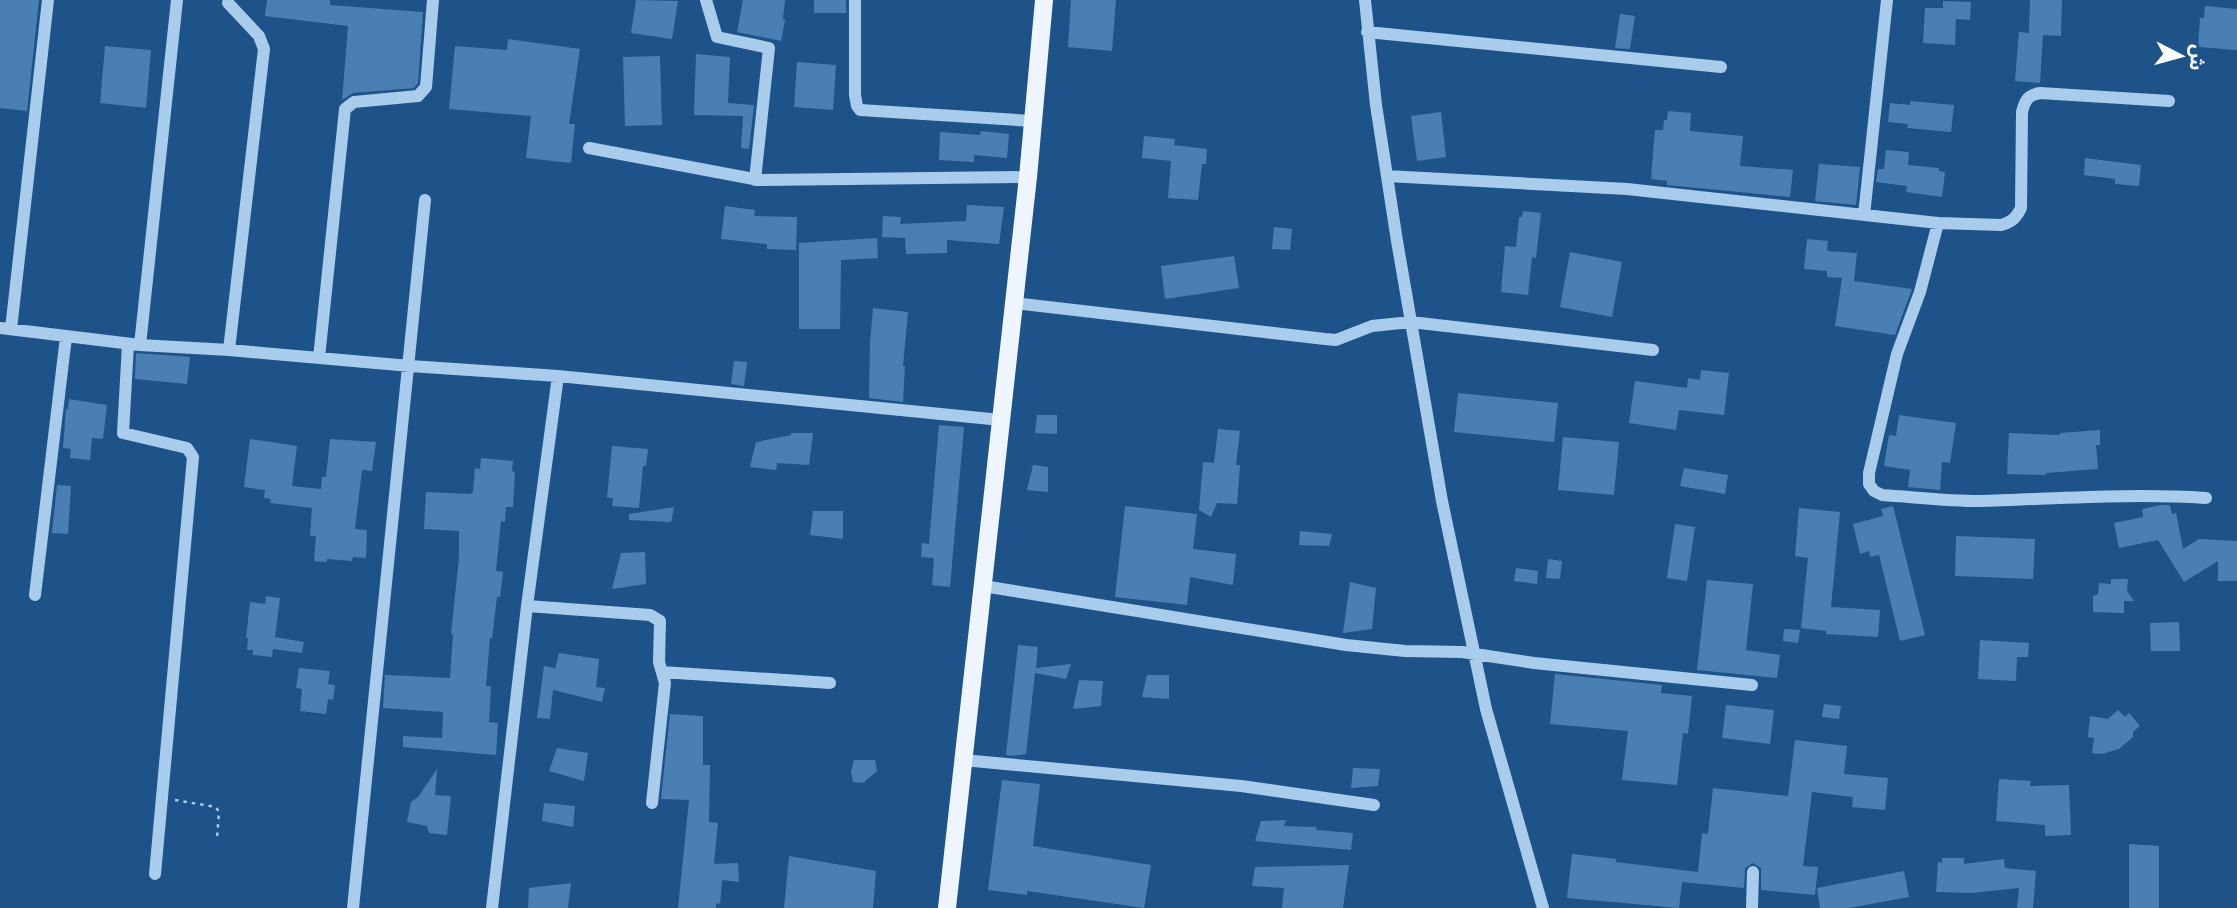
<svg xmlns="http://www.w3.org/2000/svg" width="2237" height="908" font-family="Poppins,'Noto Sans Arabic',sans-serif">
	<style>
		.building { fill: #4a7fb3 }
		.lines { fill: none; stroke-linecap: round; stroke-linejoin: round }
		.path { stroke: #a9cbec; stroke-width: 2.5; stroke-dasharray: 3.5 5; stroke-linecap: butt }
		.minor { stroke: #a9cbec; stroke-width: 12 }
		.major { stroke: #eef5ff; stroke-width: 18 }
	</style>
	<rect width="100%" height="100%" fill="#1e538a"/>
	<path class="building" d="M0 0H39L27 111 0 108Z
		M267 0H330V5L423 12 418 83 414 88 353 93 342 100 348 26 265 16Z
		M636 0 678 1 672 39 631 33Z
		M743 0H785L783 19 785 20 781 41 737 32Z
		M814 0H846V13H814Z
		M1071 0H1116L1112 51 1068 47Z
		M2030 0H2062L2061 36 2043 35 2040 83 2015 81 2019 32 2029 33Z
		M1943 1 1971 2 1970 20 1956 19 1955 45 1923 43 1925 8H1943Z
		M2205 6 2237 9V50L2198 47 2200 18H2204Z
		M1620 14 1635 16 1630 49 1615 48Z
		M508 39 580 49 569 124H575L571 163 526 158 531 116 449 109 455 46 507 50Z
		M105 46 151 50 146 108 100 103Z
		M696 54 730 57 728 103 754 105 749 149 741 148 743 116 694 115Z
		M660 56 662 125 625 126 623 57Z
		M797 62 836 65 833 110 794 107Z
		M1910 101 1954 105 1951 132 1907 128 1908 124 1888 122 1890 103 1910 105Z
		M1668 111 1691 113 1690 131 1743 136 1740 166 1793 170 1790 197 1667 185V181L1651 179 1655 130H1663L1664 120H1667Z
		M1441 112 1446 157 1417 161 1411 116Z
		M981 131 1009 134 1007 158 974 155V162L939 160 940 132 980 135Z
		M1144 136 1175 139 1174 145 1207 149 1206 164H1202L1198 200 1168 198 1171 161 1142 158Z
		M1886 150 1909 152 1908 165 1939 168V171L1945 172 1942 197 1906 192 1907 186 1876 182 1878 169H1884Z
		M2085 158 2141 165 2139 186 2115 184V179L2084 175Z
		M1819 164 1860 167 1856 205 1815 201Z
		M967 205 1004 207 999 244 947 240V253L906 254 905 238 882 237 883 216 901 217 900 224 966 221Z
		M725 206 755 210 754 216 797 217 796 250 767 249V244L721 239Z
		M1523 211 1541 213 1536 258 1532 257 1528 295 1501 292 1505 246 1516 247 1519 217H1522Z
		M1274 227 1292 229 1290 250 1272 249Z
		M877 238 878 258 841 260 840 329H799V243Z
		M1807 239 1828 241 1827 251 1857 253 1854 281 1912 289 1895 335 1835 326 1842 278 1827 277V271L1804 269Z
		M1570 252 1622 262 1612 317 1560 307Z
		M1234 256 1239 288 1165 299 1161 266Z
		M873 308 908 312 903 366H905L903 402 869 398 870 343Z
		M136 353 190 357 187 384 135 379Z
		M734 361 747 362 744 386 731 384Z
		M1701 370 1729 373 1724 415 1679 410 1676 430 1629 423 1635 381 1687 388 1688 378 1700 380Z
		M1458 393 1558 403 1554 442 1454 432Z
		M69 399 107 405 103 439 92 438 90 460 70 458 71 449 63 448 66 409H68Z
		M1037 415H1057V434L1035 433Z
		M1899 415 1956 423 1950 463 1942 462 1940 490 1908 487 1910 470 1884 466 1889 435 1896 436Z
		M939 425 964 427 950 587 932 585 934 558 921 557 922 543 929 544Z
		M1218 429 1240 431 1236 465H1240L1237 504 1217 503 1211 517 1199 510 1203 462 1214 463Z
		M2100 430V445H2096L2098 469 2046 473V475L2007 474 2009 433 2060 435V433Z
		M791 433H813L809 465 777 463 776 470 750 467 756 442 791 435Z
		M1563 437 1619 442 1614 495 1558 490Z
		M250 439 297 446 292 486 321 489 322 477H326L330 439 376 442 372 471 362 470 355 529 367 530 366 558 353 557 352 561 327 559V562L314 561 316 536H310L312 508 270 503 271 499 264 498 265 490 244 487Z
		M612 446 648 449 646 466H643L639 508 612 506 613 498H607Z
		M481 458 513 461 512 471 515 472 513 507H506L505 522 501 521 496 571 503 572 500 597H497L492 639 490 638 486 686H491L489 722 498 723 496 755 403 747V736L442 738 443 712 383 708 385 675 450 678 453 634H451L459 557V531L424 529 426 492 470 494 473 492 475 468 480 469Z
		M1033 465 1048 467V492L1027 490Z
		M1684 468 1728 475 1725 494 1680 486Z
		M57 485 71 486 68 534 52 533Z
		M2161 505H2170L2172 514 2176 513 2183 549 2199 539 2237 541V581H2218V561L2184 582 2158 540 2119 548 2114 523 2143 517 2142 509Z
		M1125 506 1197 514 1193 549 1236 554 1233 585 1190 577 1187 605 1115 597Z
		M1893 506 1925 635 1900 641 1879 555 1870 557 1869 551 1860 554 1853 524 1883 516 1881 509Z
		M674 507 671 522 629 520V514Z
		M1799 508 1840 512 1831 607 1880 610 1878 637 1826 634V631L1801 628 1808 558 1795 556Z
		M813 511H843V539L810 535Z
		M1675 524 1695 527 1687 581 1667 578Z
		M1300 531 1332 534 1329 546 1299 545Z
		M1956 536 2035 539 2033 579 1955 576Z
		M645 552 646 584 612 589 621 553Z
		M1548 559 1562 561 1560 579 1546 578Z
		M1516 568 1538 571 1537 584 1514 581Z
		M2111 579H2128L2127 591 2134 601H2124V613L2093 612V596L2098 594 2099 583 2111 584Z
		M1707 580 1753 584 1746 650 1780 655 1777 678 1697 670Z
		M1350 582 1376 588 1372 629 1343 633Z
		M266 596 280 598 275 637 304 642 302 653 273 649 272 657 253 655V650H247L248 638H246L250 602 265 604Z
		M2179 622 2180 651H2151L2150 623Z
		M1784 629 1800 630 1798 643 1783 641Z
		M1980 640 2029 643 2028 657H2017L2016 681 1978 679Z
		M1018 645 1038 647 1036 668 1071 664 1066 679 1035 673 1026 754 1013 756 1006 755Z
		M559 653 599 659 596 687 605 688 602 702 553 690 550 719 537 718 544 666 555 668 554 673Z
		M299 668 330 671 328 684 335 685 333 700 328 699 326 714 300 711 302 689 296 688Z
		M1555 674 1662 685 1661 693 1692 696 1688 734 1683 733 1677 785 1622 780 1628 731 1550 724Z
		M1147 675H1169V699L1142 697Z
		M1079 680 1103 681 1101 706 1073 709Z
		M1824 704 1841 706 1839 719 1822 717Z
		M1726 705 1774 710 1770 744 1722 738Z
		M2118 710 2125 717 2129 713 2140 726 2133 732V737L2119 749 2102 754 2092 753 2094 738 2088 737 2090 716 2108 719Z
		M670 714 703 716V765H710L709 822 718 823 714 864 738 863 739 882 722 880 720 904 716 903V908H678L689 800 661 799Z
		M1795 740 1847 746 1844 774 1888 778 1885 810 1852 807 1853 797 1812 792 1803 866 1818 867 1815 895 1761 890V868L1753 863 1745 868 1744 888 1682 882 1679 908 1567 898 1572 854 1616 859V862L1698 872 1702 833 1708 834 1713 788 1788 796Z
		M557 748 588 753 584 781 549 771Z
		M854 760H875L877 771 863 783 853 782 851 772Z
		M1353 768 1380 769 1378 786 1351 788Z
		M437 769 435 795 451 796 447 835 429 833 427 826 407 822 411 802 418 797Z
		M1999 779 2031 781 2030 786 2069 785 2071 835 2045 836V825L1996 821Z
		M1002 780 1040 784 1033 846 1151 865 1144 908 1027 891V895L988 890Z
		M544 803 575 806 573 827 542 821Z
		M1286 820 1284 826 1317 827 1316 830 1353 833 1351 850 1255 841 1261 821Z
		M2129 844 2159 846V908H2129Z
		M789 856 876 871 873 908H784Z
		M1942 858H1964V864L2004 859 2005 868 2036 871 2033 908H2017L2019 888 1972 893 1936 892 1938 862 1942 863Z
		M1349 865 1343 908H1282L1284 888 1252 886 1255 867Z
		M1904 871 1909 897 1849 908H1820L1817 888Z
		M571 883 568 908H528L529 888Z"/>
	<g class="lines">
		<path class="path" d="M175 800 216 807 219 812 217 838"/>
		<path class="minor" d="M706 0 717 37 769 48 755 180
			M855 0V95L857 106 860 110 1032 121
			M1365 0 1376 105 1397 241 1442 501 1486 709 1543 908
			M228 3 259 36 264 49 229 350
			M1367 32 1721 67
			M589 148 759 180 1028 177
			M1387 176 1627 189 1938 223 2001 225C2012 222 2016 218 2021 208L2022 112C2025 100 2028 95 2040 93L2169 101
			M1864 215 1887 0
			M1938 223 1920 292 1897 354 1869 473V484L1874 491 1882 495C1914 497 1947 501 1979 501 2055 499 2130 493 2206 498
			M1014 303 1325 339 1336 340 1372 326 1411 322 1653 350
			M0 328 140 345 229 350 410 366 558 376 1001 420
			M11 329 48 0
			M128 344 123 433 187 448 193 457 155 874
			M140 345 177 0
			M319 358 345 109 354 102 418 96 426 87 433 0
			M983 586 1346 645 1405 651 1462 652 1534 663 1752 685
			M35 595 66 337
			M527 606 650 615 660 621 659 662 665 683 652 803
			M662 672 830 683
			M963 760 1241 786 1374 805
			M353 908 425 200
			M492 908 527 606 558 376
			M1752 908 1753 872"/>
		<path class="major" d="M947 908 1028 177 1044 0"/>
	</g>
	<g transform="translate(2181 56) rotate(96)" stroke="#1e538a" stroke-width="5" paint-order="stroke">
	<path d="M0-5L12 26L0 18L-12 26Z" fill="#ffffff"/>
	<text y="-10" font-size="19" font-weight="bold" text-anchor="middle" fill="#ffffff">ش</text>
	</g>
</svg>
